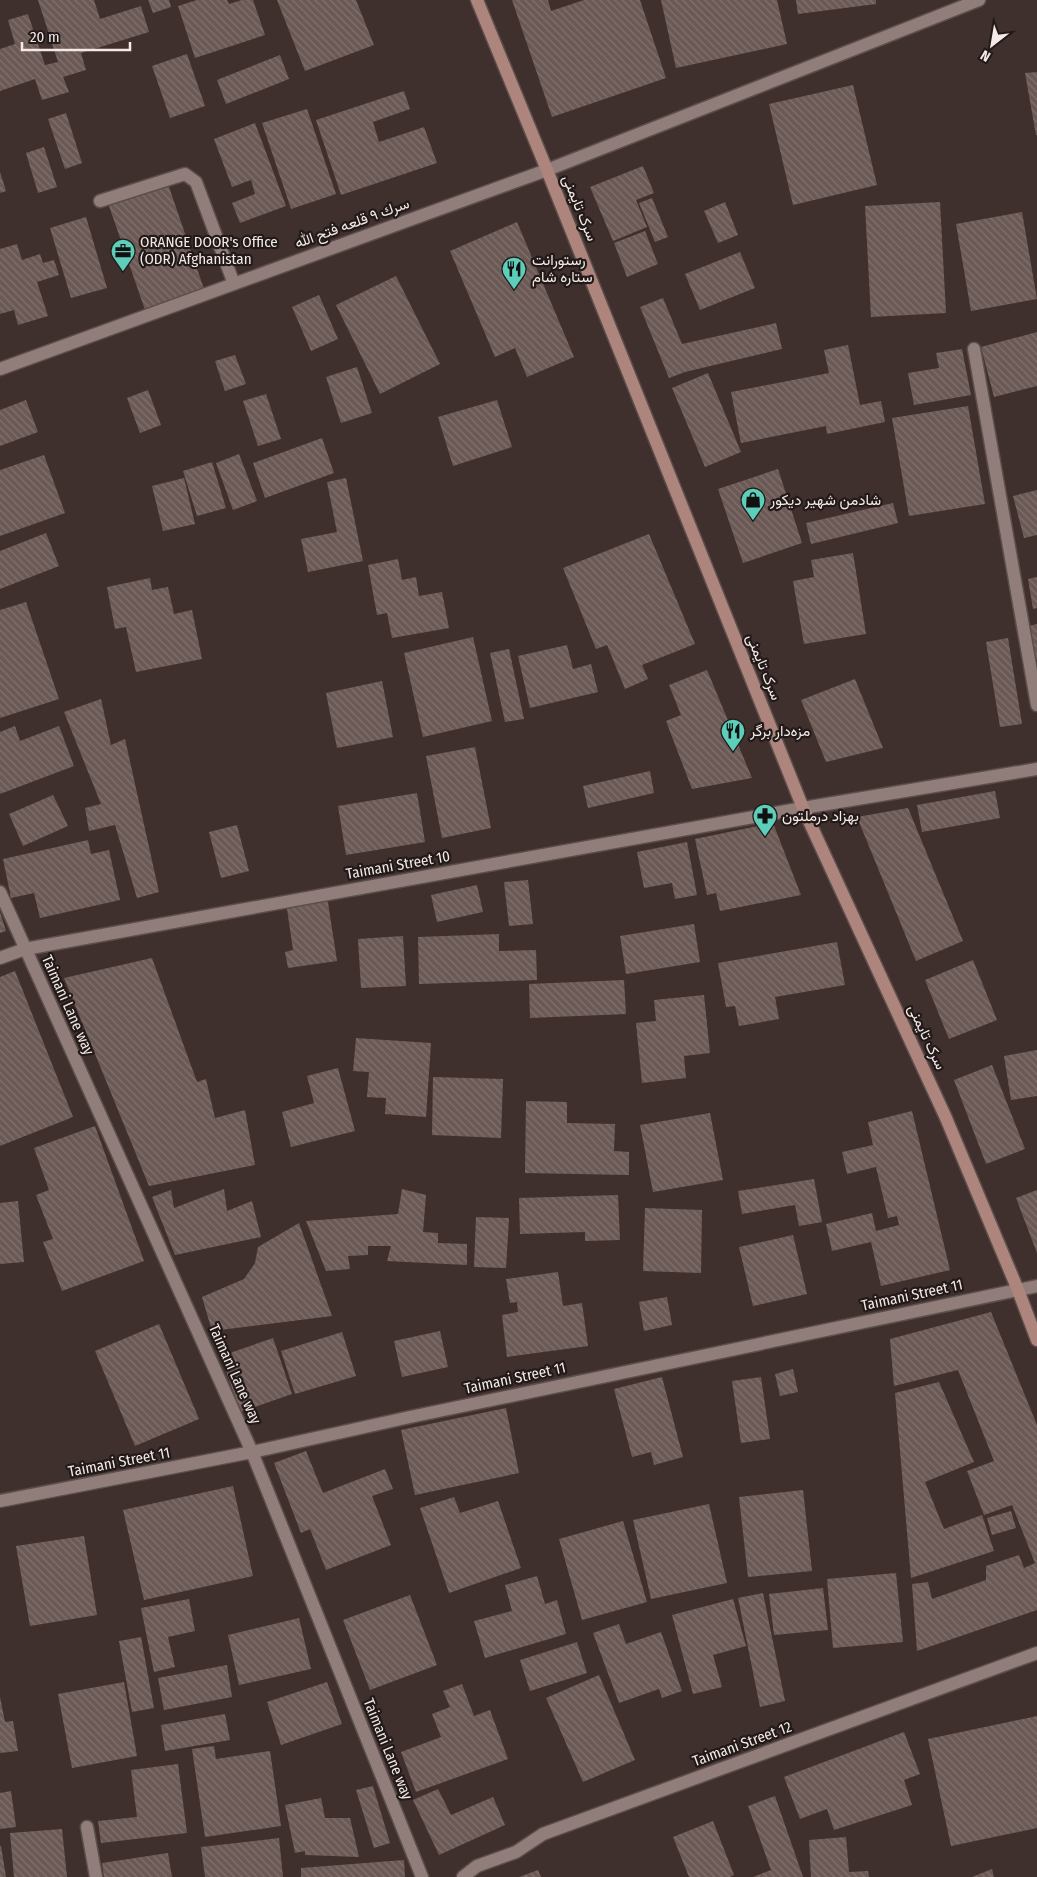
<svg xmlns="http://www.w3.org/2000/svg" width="1037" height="1877" font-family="'Fira Sans Condensed',Vazirmatn,sans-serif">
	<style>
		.building { fill: url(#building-back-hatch) }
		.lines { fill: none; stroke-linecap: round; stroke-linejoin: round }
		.street-casing { stroke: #5c4e4c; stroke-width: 15 }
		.secondary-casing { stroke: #5c4e4c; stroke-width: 15 }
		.street { stroke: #917e7a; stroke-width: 12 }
		.secondary { stroke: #ae857d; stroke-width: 12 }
		.labels { text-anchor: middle; stroke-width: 4.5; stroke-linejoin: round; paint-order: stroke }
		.street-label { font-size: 15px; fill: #f4e9e7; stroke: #211a18 }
		.poi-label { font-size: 15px; fill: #f4e9e7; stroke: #211a18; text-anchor: start }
	</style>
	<defs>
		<pattern id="building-back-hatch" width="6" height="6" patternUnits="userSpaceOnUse" patternTransform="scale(1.25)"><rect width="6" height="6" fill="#6b5955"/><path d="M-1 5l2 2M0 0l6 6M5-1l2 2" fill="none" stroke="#81716d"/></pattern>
	</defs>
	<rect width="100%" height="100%" fill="#40302d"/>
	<path class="building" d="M38 0H94L100 19 141 6 149 32 81 53 86 70 63 77 69 92 42 100 35 79 0 91V49L15 44 8 20 28 14 45 65 58 62Z
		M148 0H169L171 7 153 13Z
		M197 0H227L229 4 242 0H253L265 35 195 58 178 6Z
		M277 0H356L374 45 305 71Z
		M512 0H548L551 11 584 0H640L666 78 552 117Z
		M661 0H777L787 44 676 68Z
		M796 0H876V4L798 14Z
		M187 54 205 106 170 118 152 66Z
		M280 55 289 79 226 104 217 80Z
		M1037 72V135H1036L1025 73Z
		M853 85 877 185 793 205 769 104Z
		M404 91 410 109 373 122 379 142 424 127 437 163 341 195 316 120Z
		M307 109 336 194 291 209 262 123Z
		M66 113 82 163 65 169 48 119Z
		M255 123 286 206 240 223 232 203 255 194 251 180 232 187 214 139Z
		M44 147 57 187 38 193 26 153Z
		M643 166 654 193 636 200 647 227 613 241 590 187Z
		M0 172 6 191 0 193Z
		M168 184 204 289 145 310 108 203Z
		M652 198 668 237 655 242 639 203Z
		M725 202 738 235 718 243 704 211Z
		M940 202 946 313 871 317 865 206Z
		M1022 212 1037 299 971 311 956 224Z
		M86 217 107 288 71 298 50 228Z
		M517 222 574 357 527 377 515 348 495 357 450 251Z
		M645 231 658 264 627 277 614 243Z
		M17 244 22 260 40 254 43 263 54 260 59 275 37 282 48 316 18 325 14 310 0 314V249Z
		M740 252 755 288 700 310 685 274Z
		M396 276 440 364 380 394 336 305Z
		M319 295 338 339 311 351 292 307Z
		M663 298 682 344 776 323 782 349 685 372 669 378 640 307Z
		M1037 332V386L994 397 981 347Z
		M848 345 860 405 881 401 885 422 827 434 826 426 741 443 731 392 829 373 824 350Z
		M962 349 971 395 914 405 908 373 939 368 936 353Z
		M235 355 246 384 225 391 215 361Z
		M357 367 372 413 341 423 326 377Z
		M708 373 741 452 705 467 672 388Z
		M148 390 161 425 140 433 127 398Z
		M266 394 281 439 258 446 243 401Z
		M26 400 38 432 0 446V410Z
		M497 400 512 447 453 466 438 417Z
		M968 406 985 504 909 516 892 418Z
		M322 438 334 473 265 498 253 463Z
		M239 454 257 501 233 510 216 463Z
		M44 455 65 513 0 536V470Z
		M212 462 226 508 197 516 183 471Z
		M778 469 802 543 743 563 718 489Z
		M184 478 195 524 163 531 152 486Z
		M346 478 363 561 308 572 301 539 337 532 327 482Z
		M1037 490V535L1024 538 1013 496Z
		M893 503 898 523 811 544 806 523Z
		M46 533 59 566 0 589V551Z
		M649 534 695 644 642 665 648 679 625 689 607 645 596 649 563 568Z
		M853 553 866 634 804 644 793 581 814 577 811 560Z
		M398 559 402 580 416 577 419 596 442 592 449 628 392 638 387 613 377 615 368 565Z
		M1037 577V608L1033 609 1028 579Z
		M150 578 152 590 168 587 174 614 192 610 202 659 136 672 126 627 115 629 107 587Z
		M26 602 59 699 0 718V610Z
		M1037 624V660H1036L1029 626Z
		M473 637 492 721 423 737 404 653Z
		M1008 638 1022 724 1000 727 986 642Z
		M567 645 573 669 591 664 598 692 530 708 518 656Z
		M509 649 524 719 505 722 490 653Z
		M707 670 752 778 692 789 666 721 681 715 669 685Z
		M855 679 883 748 826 762 801 700Z
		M382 681 393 737 337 748 326 693Z
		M101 699 111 745 125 739 159 892 137 898 115 825 89 831 85 808 101 804 64 712Z
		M15 726 20 741 59 726 74 766 0 794V732Z
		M475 747 491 828 442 838 426 756Z
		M650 771 654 793 588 808 583 786Z
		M995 791 1000 818 922 832 917 805Z
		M417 793 425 842 346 855 338 806Z
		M53 795 68 826 23 846 9 814Z
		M908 808 963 941 916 961 857 817Z
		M773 823 801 895 720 911 716 893 707 895 695 839Z
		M237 825 249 871 221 878 209 832Z
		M88 840 91 854 109 850 120 900 40 918 34 893 11 898 3 859Z
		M687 842 697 895 675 899 672 883 644 888 637 852Z
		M528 880 533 924 509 926 504 882Z
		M477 885 483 912 437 922 431 895Z
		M327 896 337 961 288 968 285 952 293 950 286 902Z
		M0 912 6 931 0 933Z
		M694 924 700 962 626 974 620 936Z
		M499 934V951L536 950 537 980 419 984 418 937Z
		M403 936 406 986 361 988 358 939Z
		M837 942 845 985 775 997 779 1019 739 1026 735 1006 726 1007 718 963Z
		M152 958 197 1082 206 1079 215 1118 245 1110 255 1165 149 1186 64 978Z
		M973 960 997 1020 949 1039 925 980Z
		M15 971 73 1117 0 1146V977Z
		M624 980 626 1014 530 1018 529 984Z
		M704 995 710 1053 684 1056 686 1078 642 1083 636 1023 656 1021 654 1000Z
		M356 1038 431 1043 426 1117 385 1114 386 1098 367 1097 369 1072 353 1071Z
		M1037 1050V1096L1011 1100 1004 1056Z
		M992 1065 1025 1149 986 1164 954 1080Z
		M338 1068 355 1131 291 1147 282 1112 314 1103 307 1076Z
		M433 1077 503 1079 501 1138 432 1135Z
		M526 1101 567 1102V1123L615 1124 614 1151 629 1152V1175L525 1173Z
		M912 1111 950 1270 881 1286 871 1242 832 1251 826 1224 872 1213 876 1231 899 1225 897 1216 888 1218 876 1167 847 1174 842 1152 873 1145 868 1122Z
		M710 1113 723 1180 653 1192 640 1125Z
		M95 1126 144 1261 62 1291 43 1242 53 1239 36 1195 49 1190 34 1148Z
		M814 1179 822 1222 799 1226 795 1205 742 1214 738 1191Z
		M224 1189 227 1211 252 1201 261 1237 175 1255 152 1197 171 1190 174 1208Z
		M402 1189 426 1195 423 1232 438 1233V1243L467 1244V1265L387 1261 391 1246H368V1255L348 1256 350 1269 326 1271 306 1221 398 1214Z
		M1037 1190V1253L1016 1198Z
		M618 1195 620 1240 585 1241V1232L520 1234 519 1198Z
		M18 1201 24 1262 0 1264V1203Z
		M645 1208 702 1210 701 1273 643 1271Z
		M476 1217 509 1218 506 1268 474 1267Z
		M299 1223 332 1316 212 1331 202 1297 244 1279 255 1263 258 1247Z
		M793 1235 807 1294 753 1306 739 1247Z
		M558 1272 563 1306 582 1303 588 1346 507 1357 502 1315 518 1312 517 1302 510 1303 506 1279Z
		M667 1297 672 1325 644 1331 639 1302Z
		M991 1312 1037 1425V1610L917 1651 912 1584 928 1582 932 1599 986 1580V1566L1019 1555 1024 1568 1035 1563 1012 1505 984 1515 967 1471 994 1461 958 1370 894 1386 890 1339Z
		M159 1324 199 1419 135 1446 95 1351Z
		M440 1331 448 1367 402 1377 394 1341Z
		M342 1332 356 1376 295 1394 281 1351Z
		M273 1338 292 1394 240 1412 221 1356Z
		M793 1369 798 1392 780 1396 775 1374Z
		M662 1377 683 1457 654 1465 651 1452 632 1457 614 1389Z
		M761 1377 770 1439 741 1443 732 1381Z
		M939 1382 974 1462 925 1482 944 1529 982 1515 994 1551 911 1578 895 1393Z
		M506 1408 519 1473 415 1495 401 1430Z
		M306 1451 323 1493 385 1469 393 1489 372 1496 391 1545 326 1570 310 1529 301 1533 274 1463Z
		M233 1486 253 1576 144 1600 123 1510Z
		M803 1490 812 1571 748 1577 739 1497Z
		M454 1497 460 1513 498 1501 521 1568 449 1593 420 1508Z
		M709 1504 727 1583 651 1599 633 1520Z
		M1011 1511 1016 1528 992 1535 987 1518Z
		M623 1521 647 1602 582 1620 559 1539Z
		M84 1536 97 1615 30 1626 16 1546Z
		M896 1573 903 1642 833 1648 827 1579Z
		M537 1576 545 1604 557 1600 566 1634 485 1658 474 1621 512 1611 505 1585Z
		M823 1588 828 1630 774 1635 769 1594Z
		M763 1593 785 1701 760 1707 738 1598Z
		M410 1595 437 1665 370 1690 343 1620Z
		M189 1599 195 1631 168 1637 175 1667 154 1672 141 1608Z
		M733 1599 746 1646 713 1655 722 1687 693 1694 672 1615Z
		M299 1618 311 1669 239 1685 228 1635Z
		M619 1624 626 1644 661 1632 682 1691 662 1698 659 1689 619 1703 593 1633Z
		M141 1637 154 1708 132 1712 119 1641Z
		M577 1642 587 1673 530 1691 520 1660Z
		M227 1665 232 1697 164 1710 158 1678Z
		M599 1675 635 1760 583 1782 546 1698Z
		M124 1682 137 1756 72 1768 58 1694Z
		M327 1682 342 1724 281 1745 267 1702Z
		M462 1684 474 1716 490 1710 508 1759 416 1792 401 1752 441 1737 432 1714 450 1707 443 1691Z
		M0 1697 5 1722 13 1721 18 1751 0 1753Z
		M225 1714 230 1740 165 1751 161 1725Z
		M1037 1716V1828L951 1846 928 1739Z
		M904 1732 920 1774 904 1780 912 1805 834 1830 827 1809 800 1819 784 1777Z
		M214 1746 216 1759 270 1751 281 1826 205 1837 192 1749Z
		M178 1764 187 1833 101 1843 98 1821 137 1817 131 1770Z
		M373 1786 390 1843 374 1848 356 1790Z
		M438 1789 451 1815 493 1797 505 1825 439 1855 413 1800Z
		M11 1791 16 1827 0 1829V1793Z
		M775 1796 803 1877H753L771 1870 748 1806Z
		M321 1798 325 1818H350L359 1857 305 1855V1851L295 1853 285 1805Z
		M713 1821 734 1875 730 1877H689L673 1837Z
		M62 1829 67 1877H14L10 1833Z
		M846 1837 849 1872 868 1871 869 1877H811L809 1840Z
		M279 1838 283 1877H205L201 1847Z
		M0 1846H1L6 1877H0Z
		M168 1853 172 1877H104L102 1863Z
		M404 1860 405 1877H301V1868Z
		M992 1869 994 1877H972Z
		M538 1870 541 1877H519Z"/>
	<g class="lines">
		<defs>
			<path id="street" d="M100 201 185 174 196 182 234 284
				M974 349 1037 705
				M0 369 547 170 979 0
				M0 892 252 1452 422 1877
				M0 958 25 949 803 808 1037 769
				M0 1501 252 1452 410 1417 1037 1286
				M87 1827 96 1877
				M463 1877 477 1866 516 1852 543 1834 1037 1653"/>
			<path id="secondary" d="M477 0 547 170 803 808 946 1118 1018 1290 1037 1340"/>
		</defs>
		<use href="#street" class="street-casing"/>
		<use href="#secondary" class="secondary-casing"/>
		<use href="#street" class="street"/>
		<use href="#secondary" class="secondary"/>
	</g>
	<defs>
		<symbol id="office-pin" viewBox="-11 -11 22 30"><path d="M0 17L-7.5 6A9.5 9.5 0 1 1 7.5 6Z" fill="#5cceba" stroke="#211a18"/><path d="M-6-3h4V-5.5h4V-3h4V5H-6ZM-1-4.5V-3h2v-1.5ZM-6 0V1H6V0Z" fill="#111"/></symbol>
		<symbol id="restaurant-pin" viewBox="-11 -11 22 30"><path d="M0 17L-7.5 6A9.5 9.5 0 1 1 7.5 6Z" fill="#5cceba" stroke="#211a18"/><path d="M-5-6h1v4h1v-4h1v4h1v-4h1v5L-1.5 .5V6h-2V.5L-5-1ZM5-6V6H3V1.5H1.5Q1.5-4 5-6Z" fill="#111"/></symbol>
		<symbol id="shop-pin" viewBox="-11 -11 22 30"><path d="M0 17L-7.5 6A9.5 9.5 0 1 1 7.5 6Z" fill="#5cceba" stroke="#211a18"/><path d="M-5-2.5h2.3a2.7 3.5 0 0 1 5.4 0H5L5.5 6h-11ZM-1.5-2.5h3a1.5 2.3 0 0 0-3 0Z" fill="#111"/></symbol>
		<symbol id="pharmacy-pin" viewBox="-11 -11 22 30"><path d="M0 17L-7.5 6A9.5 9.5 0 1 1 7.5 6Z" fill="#5cceba" stroke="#211a18"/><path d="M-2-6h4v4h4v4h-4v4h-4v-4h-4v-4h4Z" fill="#111"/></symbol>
	</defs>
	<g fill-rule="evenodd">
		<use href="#office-pin" x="109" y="237" width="28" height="38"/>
		<use href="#restaurant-pin" x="500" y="255" width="28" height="38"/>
		<use href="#shop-pin" x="739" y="486" width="28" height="38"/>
		<use href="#restaurant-pin" x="719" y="717" width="28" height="38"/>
		<use href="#pharmacy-pin" x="751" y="802" width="28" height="38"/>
	</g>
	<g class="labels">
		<g class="street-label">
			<text transform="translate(580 208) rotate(68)" y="5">سرک تایمنی</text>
			<text transform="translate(352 223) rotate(-20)" y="5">سرك ٩ قلعه فتح الله</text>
			<text transform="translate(764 667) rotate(68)" y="5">سرک تایمنی</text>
			<text transform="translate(398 865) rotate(-10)" y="5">Taimani Street 10</text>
			<text transform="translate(68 1005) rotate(66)" y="5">Taimani Lane way</text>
			<text transform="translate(927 1037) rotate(65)" y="5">سرک تایمنی</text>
			<text transform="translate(912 1295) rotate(-12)" y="5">Taimani Street 11</text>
			<text transform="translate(235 1374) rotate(66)" y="5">Taimani Lane way</text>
			<text transform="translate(515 1378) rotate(-12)" y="5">Taimani Street 11</text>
			<text transform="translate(119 1462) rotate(-11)" y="5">Taimani Street 11</text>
			<text transform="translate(742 1744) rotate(-20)" y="5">Taimani Street 12</text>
			<text transform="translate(388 1749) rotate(68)" y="5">Taimani Lane way</text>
		</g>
		<g class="poi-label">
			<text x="140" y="247">ORANGE DOOR's Office<tspan x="140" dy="17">(ODR) Afghanistan</tspan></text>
			<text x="532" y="265">رستورانت<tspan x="532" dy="17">ستاره شام</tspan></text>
			<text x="770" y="505">شادمن شهیر دیکور</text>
			<text x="750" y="736">مزه‌دار برگر</text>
			<text x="782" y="821">بهزاد درملتون</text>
		</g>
	</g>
	<g transform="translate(992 45) rotate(211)" stroke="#211a18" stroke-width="4" paint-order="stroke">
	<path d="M0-4L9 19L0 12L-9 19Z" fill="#f4e9e7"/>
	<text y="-8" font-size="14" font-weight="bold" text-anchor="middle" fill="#f4e9e7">N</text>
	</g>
	<path d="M22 42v8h108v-8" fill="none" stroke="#f4e9e7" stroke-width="2.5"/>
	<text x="30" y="42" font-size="15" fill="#f4e9e7" stroke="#211a18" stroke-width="4" paint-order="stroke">20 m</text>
</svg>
